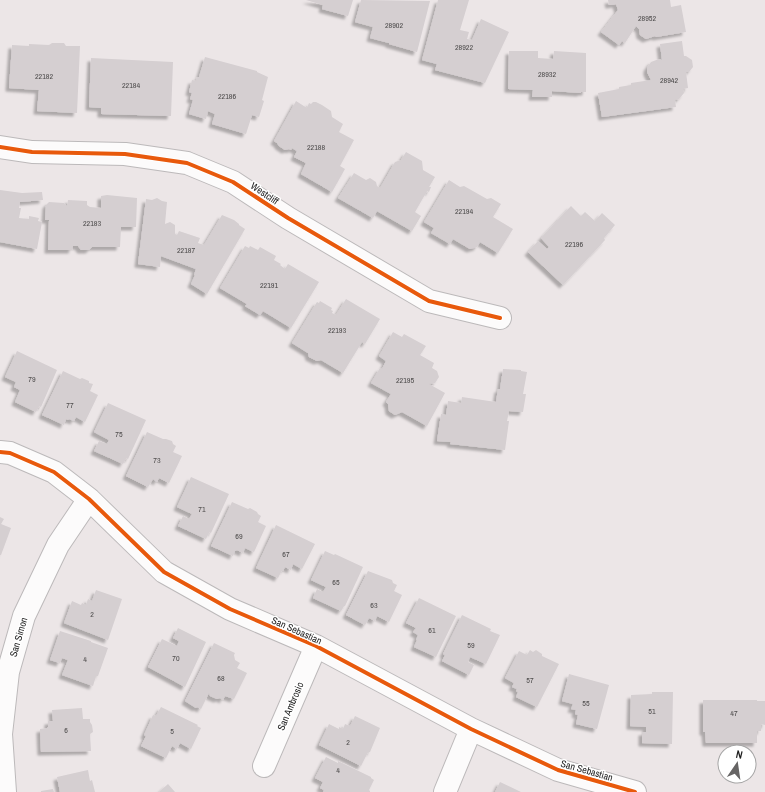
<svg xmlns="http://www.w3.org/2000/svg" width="765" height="792" font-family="'Archivo Narrow',sans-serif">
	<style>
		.building { fill: #d5cfd1; filter: url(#shadow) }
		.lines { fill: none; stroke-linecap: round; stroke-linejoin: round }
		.street-casing { stroke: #bcb9ba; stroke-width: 24 }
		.street { stroke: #fcfbfb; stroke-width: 22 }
		.cycleway-casing { stroke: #fff; stroke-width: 6 }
		.cycleway { stroke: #e8590c; stroke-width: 4 }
		.labels { text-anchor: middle; stroke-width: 3; stroke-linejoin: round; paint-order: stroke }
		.number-label { font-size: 8px; fill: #4e4c4c }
		.street-label { font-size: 10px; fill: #1e1e1e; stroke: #fff }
	</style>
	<defs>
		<filter id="shadow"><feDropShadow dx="-3.5" dy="3.5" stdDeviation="1" flood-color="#0004"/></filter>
	</defs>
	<rect width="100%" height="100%" fill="#ece6e7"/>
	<path class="building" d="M306 0H353L348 16 322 9 323 5Z
		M361 0 430 1 417 52 389 44V43L370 38 373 27 355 22Z
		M438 0H469L460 30 469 32 467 39 472 40 481 19 509 32 485 83 435 70 437 64 422 60Z
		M608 0H670L671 7 681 5 686 32 656 37 655 36 646 39 640 35 639 29 636 26 625 43 622 41 619 45 601 32 618 10 616 4 609 5Z
		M682 41 684 56H686L692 60 693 67 689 72H686L688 88 683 89 684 93 679 99 675 100 676 107 602 117 598 93 619 89V87L631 85V83L651 80 647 72V68L651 62 659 59 662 60 660 44Z
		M52 43H64L66 46H80L77 113 37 111 39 90 9 88 12 45 29 46V44L49 45Z
		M509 51H538V58L553 59 554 51 586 53V92H581V93L552 91V97H532L533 90 508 89Z
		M205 57 257 71V72L268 77 262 100 264 101 259 117 252 115 246 134 212 124 215 114 208 111 206 119 189 114 193 100 190 99 192 93 189 92 192 80 196 81 197 77H199Z
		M91 58 173 62 171 116 101 114V108L89 107Z
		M296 101 307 108 309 103 311 104 313 102H316L322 105 331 111 332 117 343 124 339 132 354 140 340 166 345 169 332 192 301 174 306 163 294 157 297 151 292 148 291 150 289 149 285 150 279 146 277 143 274 141Z
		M406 152 422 161 423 170 435 177 429 187H431L429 192 427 191 415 212 421 216 412 231 377 211 373 218 338 198 354 173 366 180 370 178 376 182 377 186 380 188 395 162 401 160Z
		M449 180 460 187 464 186 487 199 491 198 501 204 493 217 513 229 498 253 480 242 477 247 470 249 453 239 450 244 431 233 434 228 424 222Z
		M0 190 22 193 42 192 43 200 20 202 19 208H21L19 218 29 219V216L39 218 38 221 42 222 37 249 0 242Z
		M107 195 137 198 136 227H121L120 247H92L89 250H81L78 246H73L72 250H48L49 220H45L46 205 49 202 64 203 67 206 68 200 87 201V205L90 207 101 208V196Z
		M157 198 162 201 167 202 165 224 170 222 175 225V234L177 235 179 231 200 238 198 243 204 245 222 215 234 220 239 224V225L245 229 207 294 191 284 195 275H194L196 269 161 256 160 267 138 264 146 199 152 200Z
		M571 206 581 216 585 212 595 221 602 213 615 225 604 238 605 240 563 285 528 252 538 241 547 249 549 247 541 238Z
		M245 246 249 248 250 246 258 250 260 247 276 256 274 260 281 264 280 265 285 269 288 264 319 282 291 328 263 311 260 315 245 306 247 304 220 288Z
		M346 299 380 319 365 344 362 342 343 373 321 360 317 361 309 357 308 353 292 343 317 302 319 303 320 301 332 308 331 310 333 311 332 313 336 315Z
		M393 332 402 337 404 334 426 346 420 355 434 363 432 368 437 371 439 377 435 383 429 384 445 393 427 426 402 412 395 415 389 411 388 404 386 402 391 394 371 383 380 368 382 369 386 361 379 356Z
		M17 351 57 370 41 407 39 406 36 412 15 402 20 390 14 387 16 382 5 377Z
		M503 369 521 370V371L527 372 523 394H526L523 412 509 411 507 421H509L505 450 450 444 451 442 437 441 441 414 446 415 448 401 461 403 462 397 496 402 498 389H500Z
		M63 371 80 379 82 378 89 381V383L93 384 90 391 98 395 85 422 76 417 74 421 69 419 68 420 66 419 64 425 42 415Z
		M108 403 146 420 128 459 126 458 123 464 94 451 99 441 107 444 109 440 94 432Z
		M147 432 163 439H166L172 441 173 444 176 446 173 452 182 456 169 483 159 478 157 482 153 479 148 487 126 476Z
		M191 477 229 494 211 533 209 532 206 539 178 526 183 516 189 519 192 514 177 507Z
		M232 502 248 509 250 508 257 512 258 514 261 516 258 522 266 526 254 552 245 548 243 553 237 550 235 551 233 556 211 546Z
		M0 517 4 519 1 524 11 528 1 555H0Z
		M276 525 315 544 302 569 293 564 291 570 285 567 283 571 282 570 278 578 256 568Z
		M325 551 334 555 335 554 363 567 345 606H344L341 611 313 598 317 589 323 592 326 587 311 580Z
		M368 571 392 580 393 583 397 585 394 591 402 595 389 622 377 616 375 621 369 618 365 625 346 615Z
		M96 590 122 599 108 640 64 623 72 601 81 605 82 603 86 605 88 599 92 601Z
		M419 598 456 616 436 657 414 647 417 640H416L418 635 413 632 416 628 406 623Z
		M462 615 491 629 490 631 500 635 486 664 470 657 468 662 474 665 469 675 442 661 445 655 443 654Z
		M178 628 206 642 185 687 148 667 162 639 177 646 179 641 173 638Z
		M60 631 91 641V642L108 648 98 676H96L93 686 62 675 68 660 62 658 60 663 50 660Z
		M214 643 235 653 234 655 235 660 240 663 237 668 247 673 234 699 225 696 223 700 220 698 217 699 210 696 209 693 201 709 197 707 196 708 185 701Z
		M530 650 533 652 536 650 542 654V656L559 664 537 707 516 697 518 692 516 691 517 689 512 687 514 683 505 678 519 651 527 655Z
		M569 674 609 685 597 729 576 724 578 715 575 714 576 710 571 709 573 704 562 701Z
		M652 692H673L672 744 642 743V732H646V727L630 726 631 695 652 694Z
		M703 700H757V701H765V725L761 724V731H757V743H706L705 732H703Z
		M161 707 198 725 197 726 201 728 191 749 180 743 177 749 172 746 166 758 141 746 146 736 144 735 153 715 156 716Z
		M82 708 83 719H90V722L92 725 93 732 90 734 91 751 41 752 40 729 47 728 48 727V721H53L52 710Z
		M355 716 380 728 370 752H368L361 766 319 745 329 724 339 729V727L343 729 345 724 350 726Z
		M326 757 338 763V761L371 777V778L374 780 369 790 370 791V792H323L324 790 320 788 323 782 315 778Z
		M88 770 90 781 92 780 95 792H60L57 777Z
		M500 782 521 792H495Z
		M168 784 175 792H159Z
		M53 789 54 792H41V791Z"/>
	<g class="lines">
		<defs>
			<path id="street" d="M0 147 32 152 125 154 187 163 233 182 288 218 429 301 500 318
				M0 452 10 453 54 472 89 499 164 572 230 609 316 646 471 729 558 770 635 792
				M264 766 316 646
				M5 792 1 734 8 672 24 616 58 545 89 499
				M445 792 471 729"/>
		</defs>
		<use href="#street" class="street-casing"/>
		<use href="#street" class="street"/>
		<defs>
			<path id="cycleway" d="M0 147 32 152 125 154 187 163 233 182 288 218 429 301 500 318
				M0 452 10 453 54 472 89 499 164 572 230 609 316 646 471 729 558 770 635 792"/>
		</defs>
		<use href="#cycleway" class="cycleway-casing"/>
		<use href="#cycleway" class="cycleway"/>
	</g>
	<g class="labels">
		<g class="number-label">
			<text x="647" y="21">28952</text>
			<text x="394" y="28">28902</text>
			<text x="464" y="50">28922</text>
			<text x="547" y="77">28932</text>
			<text x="44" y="79">22182</text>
			<text x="669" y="83">28942</text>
			<text x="131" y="88">22184</text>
			<text x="227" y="99">22186</text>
			<text x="316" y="150">22188</text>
			<text x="464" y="214">22194</text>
			<text x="92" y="226">22183</text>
			<text x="574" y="247">22196</text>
			<text x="186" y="253">22187</text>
			<text x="269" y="288">22191</text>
			<text x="337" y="333">22193</text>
			<text x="32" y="382">79</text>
			<text x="405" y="383">22195</text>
			<text x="70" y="408">77</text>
			<text x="119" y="437">75</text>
			<text x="157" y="463">73</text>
			<text x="202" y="512">71</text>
			<text x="239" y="539">69</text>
			<text x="286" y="557">67</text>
			<text x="336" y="585">65</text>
			<text x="374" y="608">63</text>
			<text x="92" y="617">2</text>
			<text x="432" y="633">61</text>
			<text x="471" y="648">59</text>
			<text x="176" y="661">70</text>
			<text x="85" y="662">4</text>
			<text x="221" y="681">68</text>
			<text x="530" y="683">57</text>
			<text x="586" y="706">55</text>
			<text x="652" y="714">51</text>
			<text x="734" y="716">47</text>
			<text x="66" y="733">6</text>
			<text x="172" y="734">5</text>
			<text x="348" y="745">2</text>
			<text x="338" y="773">4</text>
		</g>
		<g class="street-label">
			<text transform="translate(265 193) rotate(34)" y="4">Westcliff</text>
			<text transform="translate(297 630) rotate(24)" y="4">San Sebastian</text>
			<text transform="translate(18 637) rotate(-74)" y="4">San Simon</text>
			<text transform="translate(290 706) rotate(-67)" y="4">San Ambrosio</text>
			<text transform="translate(587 770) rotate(16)" y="4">San Sebastian</text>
		</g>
	</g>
	<g transform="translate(737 764) rotate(13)"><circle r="19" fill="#ffffff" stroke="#a5a5a5"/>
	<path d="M0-3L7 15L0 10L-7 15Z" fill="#666464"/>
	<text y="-6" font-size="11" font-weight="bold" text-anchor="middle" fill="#1e1e1e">N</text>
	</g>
</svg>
